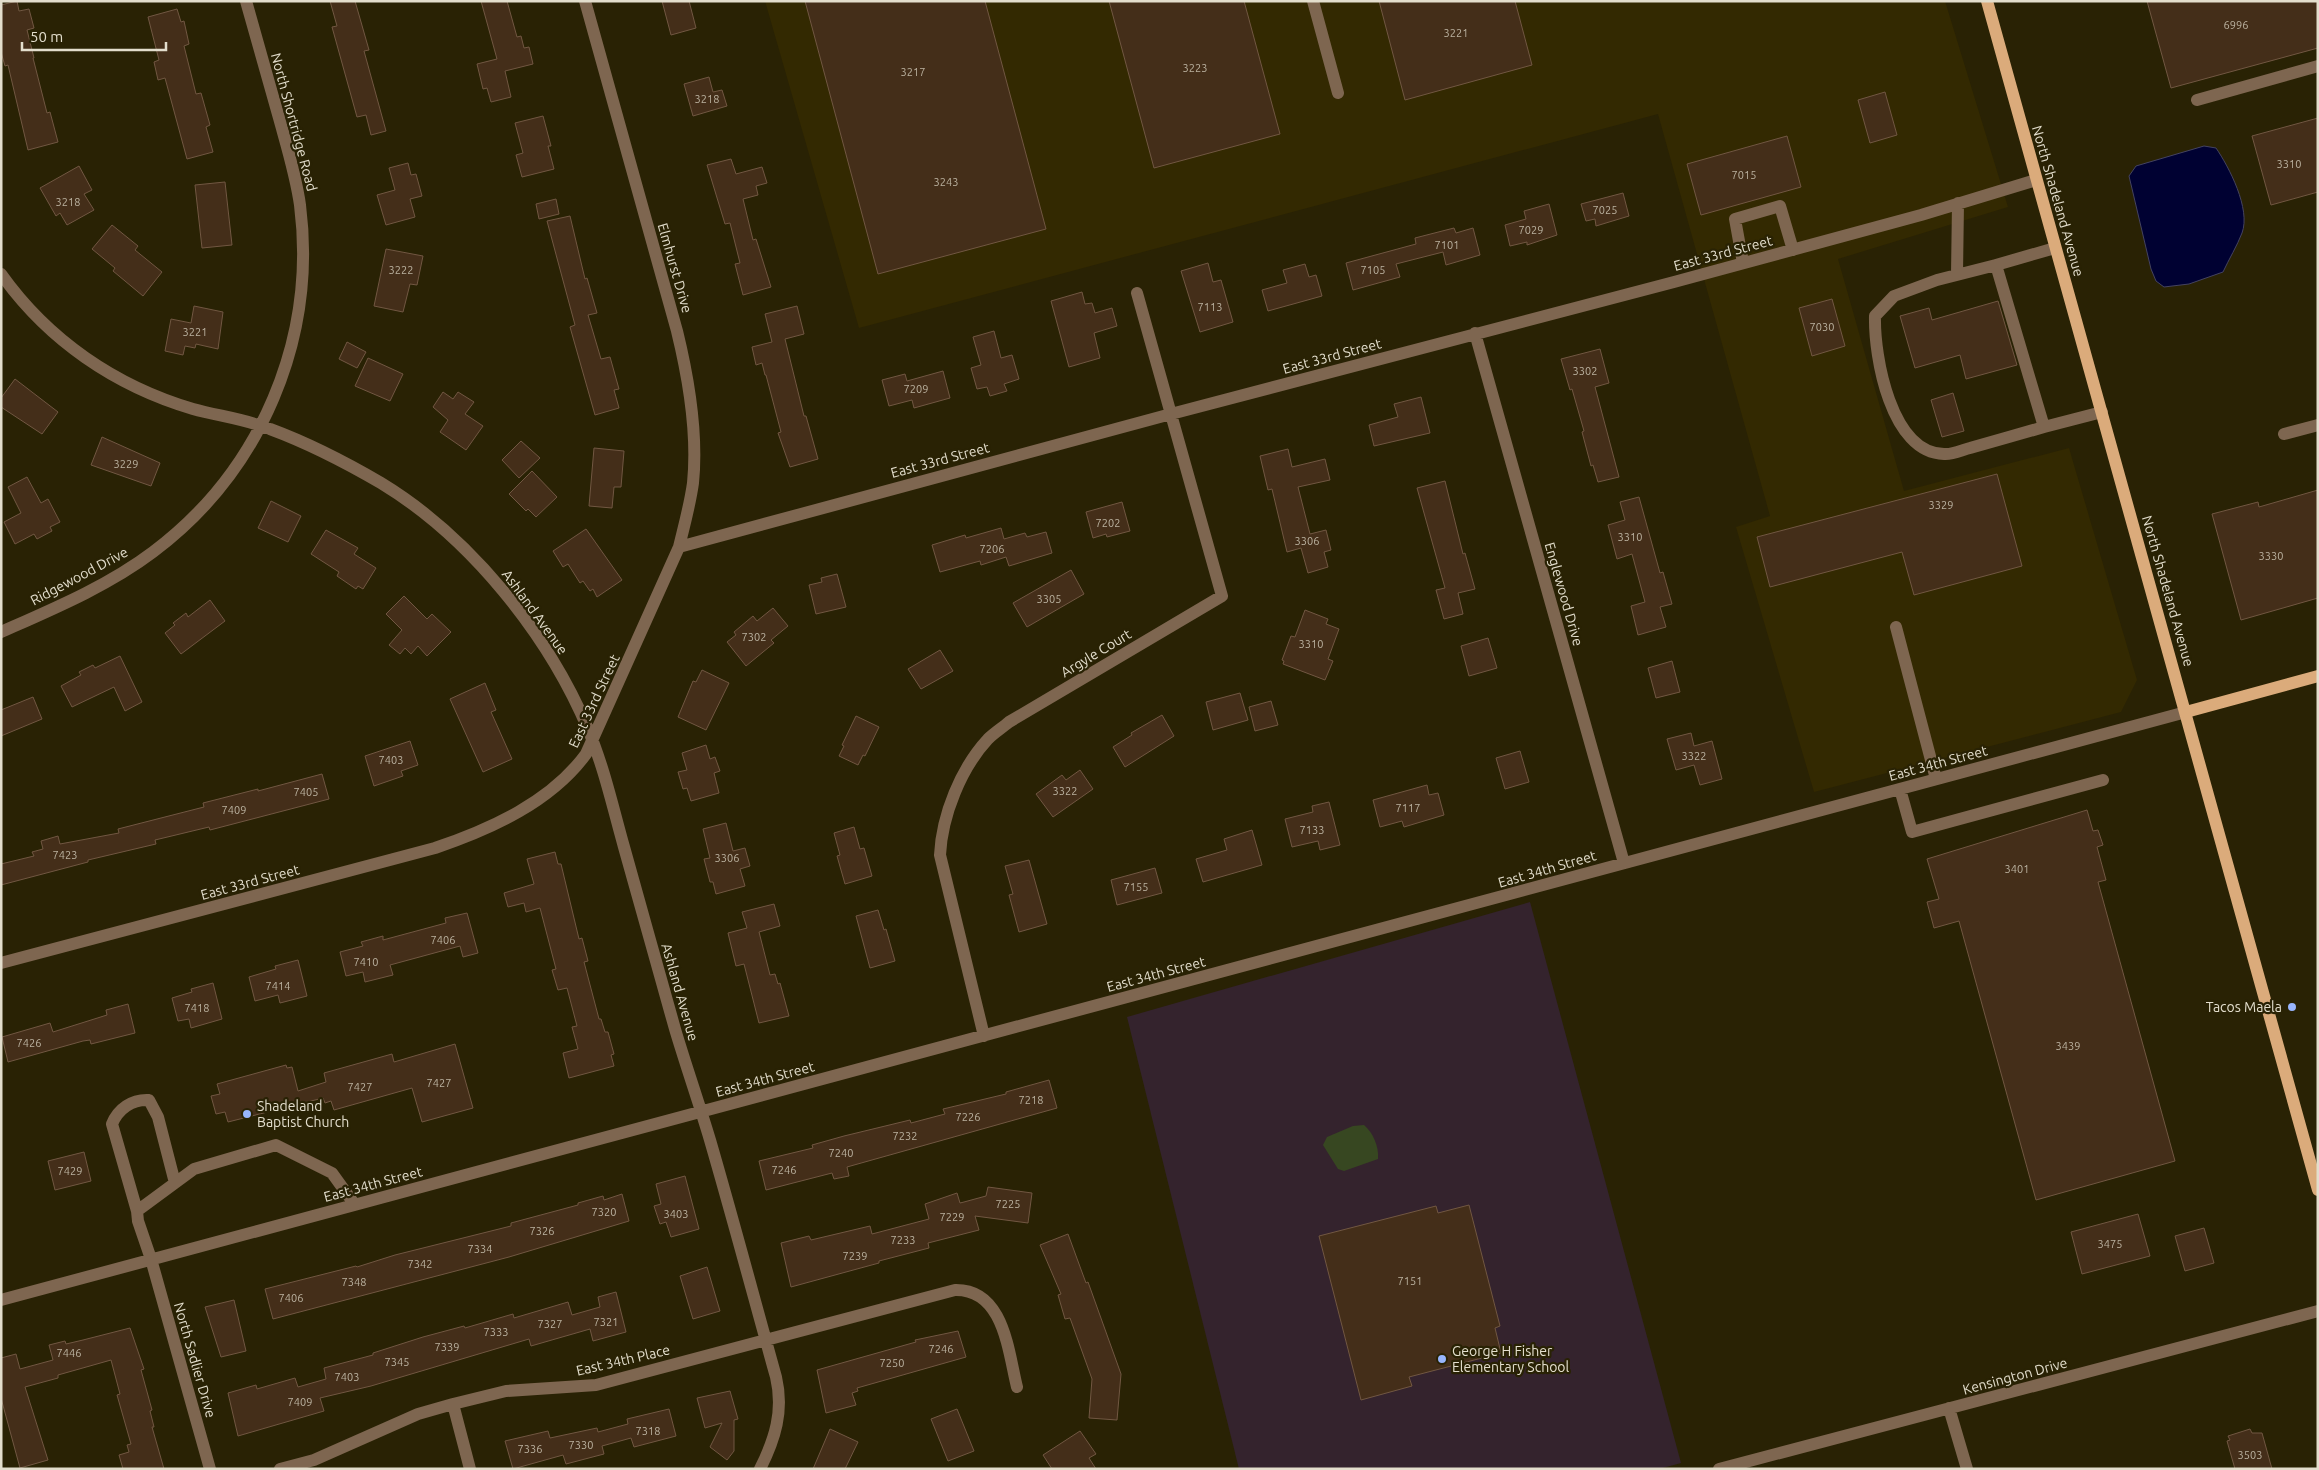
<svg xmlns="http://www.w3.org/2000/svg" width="2319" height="1470" font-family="Ubuntu,sans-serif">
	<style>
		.built { fill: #332901 }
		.education { fill: #34232d }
		.green { fill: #374721 }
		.water { fill: #000132; stroke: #444360 }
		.building { fill: #442e19; stroke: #715742 }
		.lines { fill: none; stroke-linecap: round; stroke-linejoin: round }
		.minor { stroke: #7e6650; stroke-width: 12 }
		.major { stroke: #dbab7b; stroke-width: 12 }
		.poi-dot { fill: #98b5fd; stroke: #292204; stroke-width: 2 }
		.labels { text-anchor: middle; stroke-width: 4.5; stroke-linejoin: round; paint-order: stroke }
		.number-label { font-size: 11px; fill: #bbb2a0 }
		.street-label { font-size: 14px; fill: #e3decd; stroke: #292204 }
		.poi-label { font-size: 14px; fill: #e3decd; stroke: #292204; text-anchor: start }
	</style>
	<rect width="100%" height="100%" fill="#292204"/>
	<path class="built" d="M765 1H1945L2008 207 1838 259 1904 491 2069 448 2137 680 2121 712 1814 792 1736 527 1770 516 1658 114 859 328Z"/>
	<path class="education" d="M1530 902 1681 1463 1659 1469H1239L1127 1017Z"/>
	<path class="green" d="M1364 1125C1373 1133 1379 1146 1378 1159L1344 1171 1338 1169 1323 1145 1327 1137 1353 1126Z"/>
	<path class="water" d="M2204 146 2216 148C2229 167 2251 209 2242 233 2237 246 2229 259 2223 272L2189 284 2164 287 2156 281 2151 269 2129 176 2136 166Z"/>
	<path class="building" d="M17 1 19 11 29 9 34 28 27 30 34 58H33L47 113 50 112 58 142 28 150 8 65 5 66 1 52V5Z
		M330 1H355L369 50 364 51 386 131 371 135 366 115 357 117 332 27 337 26Z
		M481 1H507L517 37 521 36 524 48 529 47 533 64 505 71 511 97 491 102 487 88 483 89 477 64 497 59Z
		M662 1H689L696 28 671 35Z
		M805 1H985L1046 229 878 274Z
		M1109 1H1244L1280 134 1154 168Z
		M1379 1H1515L1532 65 1405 100Z
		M2147 1H2318V48L2171 88Z
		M177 9 181 22 184 21 189 44 184 46 196 94 201 93 210 125 206 127 213 152 187 159 165 78 158 80 154 62 159 60 148 17Z
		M709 77 713 92 722 90 727 106 693 116 684 84Z
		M1885 92 1897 135 1870 143 1858 100Z
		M543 116 551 146H548L554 169 522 177 516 155 523 153 515 123Z
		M2318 118V192L2271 205 2252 136Z
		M1787 136 1801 187 1701 215 1687 164Z
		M731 159 736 174 762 167 767 183 756 186 758 195 743 199 753 240 756 239 771 287 743 295 735 264 740 263 730 223 725 224 707 165Z
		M408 163 411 175 416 174 422 196 410 199 415 217 386 225 377 195 395 190 389 168Z
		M79 166 92 190 84 194 94 210 67 225 60 213 56 216 40 188Z
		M225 182 232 245 202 248 195 185Z
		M1623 193 1629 216 1596 226 1595 219 1586 221 1581 204Z
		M556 199 559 214 539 219 536 204Z
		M1549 204 1557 235 1527 245V242L1510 246 1505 225 1526 219 1524 211Z
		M570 216 585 279 587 278 597 313 588 315 601 359 610 357 619 389 614 390 619 408 595 415 570 327 575 325 547 221Z
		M112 225 138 246 135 250 162 272 143 296 113 271 115 268 92 249Z
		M1454 228 1456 233 1473 228 1480 255 1446 265 1443 252 1396 264 1400 277 1353 290 1346 263 1416 244 1415 238Z
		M386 249 423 256 417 285 410 284 403 312 374 306Z
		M1208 263 1213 282 1221 280 1233 322 1200 332 1181 271Z
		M1305 264 1309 277 1316 275 1322 296 1268 311 1262 290 1287 283 1283 270Z
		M1082 292 1085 304 1092 303 1095 313 1112 308 1117 326 1094 333 1100 358 1069 367 1051 301Z
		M1832 299 1845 346 1812 356 1799 308Z
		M1998 301 2017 365 1966 379 1960 355 1915 368 1900 316 1929 308 1932 320Z
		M194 306 223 312 218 349 196 344 195 348 185 346 183 355 165 351 171 319 191 323Z
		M797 306 804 334 785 339 804 416H806L818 459 790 467 778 433 781 432 766 375H765L762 363 756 365 752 347 772 342 765 314Z
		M994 331 1001 358 1012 355 1019 379 1004 384 1007 391 990 396 987 387 977 389 971 368 981 365 973 337Z
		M347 342 366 352 357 368 339 359Z
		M1600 349 1609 383 1595 387 1619 477 1598 482 1593 465 1591 466 1582 432 1584 431 1572 389 1570 390 1561 359Z
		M368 358 403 374 390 401 355 386Z
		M943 371 950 398 914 408 912 400 889 406 882 380 905 374 907 381Z
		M15 379 58 412 42 434 1 407V398Z
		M443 392 453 399 458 392 474 402 465 414 483 426 466 450 440 432 448 420 433 407Z
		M1953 393 1964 431 1942 437 1931 400Z
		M1421 397 1430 433 1374 446 1369 425 1398 417 1394 404Z
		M102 437 160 463 151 486 91 465Z
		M521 441 540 458 519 478 502 460Z
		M594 448 624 451 621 487H614L612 508 589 506Z
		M1288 449 1292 467 1325 459 1330 480 1298 487 1310 534 1326 530 1331 550 1324 552 1328 567 1308 573 1301 548 1287 552 1272 489 1268 490 1260 456Z
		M532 471 557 497 536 517 528 509 526 511 509 494Z
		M1997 474 2022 566 1914 595 1902 552 1770 587 1757 537Z
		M27 477 41 503 48 499 60 522 50 527 52 531 37 539 34 534 15 544 4 522 21 513 8 487Z
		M1445 481 1463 554 1465 553 1475 589 1458 593 1463 614 1444 619 1436 590 1445 588 1417 488Z
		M2318 490V598L2241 620 2212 514 2258 502 2259 507Z
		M1639 497 1660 573 1663 572 1672 604 1660 607 1666 627 1638 635 1631 606 1645 602 1632 554 1617 559 1608 525 1625 520 1620 502Z
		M271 501 301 516 288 542 258 528Z
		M1122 502 1130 531 1107 537 1106 534 1093 538 1086 512Z
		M1001 528 1004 539 1025 533 1027 537 1046 532 1052 553 1009 566 1006 557 981 565 980 561 940 572 932 545 965 535 966 538Z
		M586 529 622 580 597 597 593 589 590 591 583 581 580 583 568 564 563 567 553 551Z
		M326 530 358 548 354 554 376 568 363 589 358 586 356 589 337 576 339 572 311 554Z
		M1071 570 1084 594 1027 627 1013 603Z
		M837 574 846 607 816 614 809 585 822 582 821 578Z
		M404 596 427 619 432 614 451 632 427 656 418 646 411 654 405 648 400 654 389 645 402 630 386 614Z
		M210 600 225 621 181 654 165 633 175 625 173 623 186 613 188 617Z
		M773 608 788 626 771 640 774 643 746 666 727 642 736 635 734 632 753 616 757 621Z
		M1305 610 1328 619 1326 624 1339 629 1328 659 1333 661 1325 680 1283 664 1284 661 1282 660 1291 636 1295 637Z
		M1488 638 1497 668 1469 676 1461 646Z
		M940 650 953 671 921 689 908 669Z
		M120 656 142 702 125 711 114 687 72 707 61 686 81 675 79 672 93 665 95 668Z
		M1672 661 1680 692 1656 698 1648 668Z
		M702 670 729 683 706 730 678 717 693 681 696 682Z
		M485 683 496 710 491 712 512 759 483 772 450 699Z
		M1240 693 1248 720 1213 730 1206 702Z
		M33 697 42 719 1 736V710Z
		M1271 701 1278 725 1255 731 1249 707Z
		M1162 715 1174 736 1125 767 1113 747 1132 735 1131 733Z
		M856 716 879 727 865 756 863 755 858 765 839 756 844 746 842 745Z
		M1691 733 1694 746 1712 741 1722 779 1700 785 1694 765 1676 770 1667 739Z
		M410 741 418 765 401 771 403 776 374 786 365 756Z
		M706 745 710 759 715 757 720 771 714 773 719 793 691 801 687 788 683 789 678 772 687 770 682 753Z
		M1520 751 1529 782 1505 789 1496 758Z
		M1080 770 1093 789 1053 817 1036 794 1062 775 1066 780Z
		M322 774 329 799 210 830 209 827 155 840 156 844 88 860V862L1 885V864L34 856 32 852 43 849 41 841 58 836 60 844 119 833 118 829 204 807 203 803 258 789V791Z
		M1427 785 1429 795 1438 793 1444 815 1404 827 1402 821 1380 827 1373 800Z
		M1329 802 1340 845 1320 850 1318 841 1292 847 1285 819 1313 812 1312 806Z
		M2087 810 2093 831 2098 830 2103 845 2097 847 2106 880 2098 882 2175 1161 2036 1200 1959 921 1934 928 1927 902 1939 899 1927 859Z
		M726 823 733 851 745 848 750 866 740 869 745 886 716 894 713 882H710L704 859 710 858 703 829Z
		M854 827 860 849 864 848 872 876 845 884 837 856 840 855 834 833Z
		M1252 830 1262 865 1203 882 1196 859 1227 850 1224 839Z
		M555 852 558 864H561L579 939 582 938 588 961 584 962 599 1019H601L605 1032H608L614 1054 611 1055 614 1066 569 1078 563 1053 578 1049 572 1027 577 1026 567 988 558 990 552 970 556 969 540 908 526 912 524 903 508 907 504 893 534 884 527 859Z
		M1029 860 1047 924 1019 932 1009 895 1013 894 1005 866Z
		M1155 868 1162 893 1117 905 1111 880Z
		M774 904 780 926 759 932 770 975 775 974 778 984 780 983 789 1016 759 1023 744 964 736 966 728 933 747 928 742 912Z
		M878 910 884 930 886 929 895 961 870 968 856 916Z
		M467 913 478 953 463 957 460 946 390 965 393 975 365 982 363 972 346 976 340 952 363 946 361 942 383 936V940L446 923 445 918Z
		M298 960 307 996 280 1003 278 995 255 1001 249 977 276 969 275 966Z
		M213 983 222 1019 191 1028 189 1019 178 1021 172 998 192 992 191 989Z
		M128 1004 135 1033 91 1044 90 1040 83 1041 8 1062 2 1037 50 1023 53 1032 107 1015 106 1010Z
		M455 1044 473 1108 422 1122 412 1088 334 1110 331 1101 325 1103 323 1098 228 1122 225 1112 216 1114 211 1096 220 1094 217 1084 286 1065 287 1068 292 1067 298 1091 326 1082 324 1073 392 1054 394 1062Z
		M1049 1080 1057 1108 847 1167 849 1176 834 1179 832 1173 766 1190 759 1161 813 1148 812 1145 844 1136 910 1120 911 1123 945 1114 943 1109 1006 1094V1092Z
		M84 1152 91 1181 55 1190 48 1161Z
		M685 1176 699 1229 671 1237 666 1222 660 1224 654 1206 661 1204 656 1184Z
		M988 1187 1032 1193 1028 1223 975 1216 979 1230 928 1243 929 1248 879 1261V1263L791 1287 781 1243 809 1236 811 1240 870 1226 872 1234 929 1219 925 1204 957 1193 960 1203 964 1202 986 1196Z
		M622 1194 629 1221 509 1257 273 1319 265 1289 356 1266 357 1267 395 1255 511 1226V1223L578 1205V1203L603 1196 604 1200Z
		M1469 1205 1500 1326 1495 1328 1501 1353 1409 1377 1412 1386 1361 1400 1319 1236 1436 1206 1438 1213Z
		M2138 1214 2150 1256 2082 1274 2071 1232Z
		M2204 1228 2214 1263 2185 1271 2175 1236Z
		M1068 1234 1086 1283 1088 1282 1121 1374 1117 1420 1089 1418 1092 1379 1070 1318 1065 1319 1058 1295 1061 1294 1040 1245Z
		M707 1267 720 1311 693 1319 680 1276Z
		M616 1292 626 1332 593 1341 590 1329 531 1346 529 1339 371 1386 320 1398 324 1411 238 1436 228 1393 256 1385 257 1389 295 1378 298 1387 326 1379 324 1368 373 1355V1353L423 1337 464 1326 465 1328 513 1314 514 1318 568 1302 572 1315 600 1307 598 1297Z
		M234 1300 246 1351 221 1357 205 1307Z
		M130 1328 144 1369 141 1370 152 1410 150 1411 154 1427H152L164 1469H123L119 1455 129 1452 127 1445 131 1444 117 1395 120 1394 111 1360 58 1375V1378L25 1387 48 1460 20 1468 1 1398V1358L16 1354 20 1369 53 1360 49 1345 65 1341 66 1344 83 1340Z
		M958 1331 966 1357 857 1388 858 1391 852 1393 856 1405 826 1413 817 1370 916 1342 915 1340Z
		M730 1391 738 1419 734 1420V1451L727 1460 710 1447 722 1423 705 1428 697 1398Z
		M669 1409 676 1436 634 1447 631 1438 602 1446 604 1454 566 1464 563 1455 513 1469 505 1441 548 1431 550 1438 597 1428 598 1432 628 1424 627 1419Z
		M957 1409 974 1451 948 1461 931 1419Z
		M830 1429 858 1442 845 1469H813Z
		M2250 1429 2252 1433H2262L2272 1469H2235L2227 1441 2230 1440 2228 1436Z
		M1080 1431 1096 1454 1089 1458 1096 1469H1052L1043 1455Z"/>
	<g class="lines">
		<path class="minor" d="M585 1 677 331C689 380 698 433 693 483 690 505 684 526 679 547
			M1313 1 1338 93
			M2197 100 2318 66
			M2055 248 1996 265 2044 427 2102 412
			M1743 263 1735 219 1780 206 1793 250
			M1996 265 1937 280 1894 296 1875 316C1874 357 1891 453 1944 454 1952 455 1962 450 1970 448 1995 441 2019 434 2044 427
			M1 274C48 340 115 386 193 409 218 416 245 419 270 429 308 443 345 462 381 483 470 537 548 634 588 729 604 767 613 808 624 847 641 908 658 968 675 1029 686 1066 699 1103 710 1140 733 1219 754 1298 776 1377 784 1411 775 1439 760 1469
			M1957 274 1958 203
			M1475 333 1624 863
			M2284 434 2318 425
			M1896 627 1936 779
			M1 632C53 609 108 586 153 552 261 471 317 339 300 205 296 176 287 147 279 118 268 79 257 40 246 1
			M1900 789 1912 832 2103 780
			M1 963 435 848C491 829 551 802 586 754L679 547 1171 414 1674 282 1921 215 2036 180
			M984 1036 940 855C942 815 961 768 988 739 994 733 1002 728 1009 722L1222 596 1137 293
			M137 1211 112 1124C118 1109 132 1099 149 1100L158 1117 175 1183
			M1 1300 2186 712
			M453 1404 470 1469
			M1949 1408 1967 1469
			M210 1469 151 1259 138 1221 137 1211 194 1169 276 1145 332 1173 355 1205
			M280 1469 314 1460 418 1414 453 1404 506 1391 596 1385 955 1290C1004 1289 1008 1351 1017 1387
			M1719 1469 2318 1311"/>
		<path class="major" d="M1987 1 2318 1190
			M2186 712 2318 676"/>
	</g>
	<g class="poi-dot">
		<circle cx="2292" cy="1007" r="5"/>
		<circle cx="247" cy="1114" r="5"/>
		<circle cx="1442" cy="1359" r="5"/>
	</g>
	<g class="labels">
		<g class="number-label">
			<text x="2236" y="29">6996</text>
			<text x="1456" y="37">3221</text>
			<text x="1195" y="72">3223</text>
			<text x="913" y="76">3217</text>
			<text x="707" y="103">3218</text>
			<text x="2289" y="168">3310</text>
			<text x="1744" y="179">7015</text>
			<text x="946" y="186">3243</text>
			<text x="68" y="206">3218</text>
			<text x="1605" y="214">7025</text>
			<text x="1531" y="234">7029</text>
			<text x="1447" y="249">7101</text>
			<text x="401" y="274">3222</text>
			<text x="1373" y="274">7105</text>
			<text x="1210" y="311">7113</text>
			<text x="1822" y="331">7030</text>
			<text x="195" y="336">3221</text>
			<text x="1585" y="375">3302</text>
			<text x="916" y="393">7209</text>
			<text x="126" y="468">3229</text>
			<text x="1941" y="509">3329</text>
			<text x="1108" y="527">7202</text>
			<text x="1630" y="541">3310</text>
			<text x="1307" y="545">3306</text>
			<text x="992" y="553">7206</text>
			<text x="2271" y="560">3330</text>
			<text x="1049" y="603">3305</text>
			<text x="754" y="641">7302</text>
			<text x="1311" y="648">3310</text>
			<text x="1694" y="760">3322</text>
			<text x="391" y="764">7403</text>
			<text x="1065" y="795">3322</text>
			<text x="306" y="796">7405</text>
			<text x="1408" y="812">7117</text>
			<text x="234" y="814">7409</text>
			<text x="1312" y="834">7133</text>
			<text x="65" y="859">7423</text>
			<text x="727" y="862">3306</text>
			<text x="2017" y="873">3401</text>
			<text x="1136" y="891">7155</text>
			<text x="443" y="944">7406</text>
			<text x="366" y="966">7410</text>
			<text x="278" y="990">7414</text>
			<text x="197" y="1012">7418</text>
			<text x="29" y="1047">7426</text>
			<text x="2068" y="1050">3439</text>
			<text x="439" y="1087">7427</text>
			<text x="360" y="1091">7427</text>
			<text x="1031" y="1104">7218</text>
			<text x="968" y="1121">7226</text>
			<text x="905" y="1140">7232</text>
			<text x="841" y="1157">7240</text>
			<text x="784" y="1174">7246</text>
			<text x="70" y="1175">7429</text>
			<text x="1008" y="1208">7225</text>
			<text x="604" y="1216">7320</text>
			<text x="676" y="1218">3403</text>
			<text x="952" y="1221">7229</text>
			<text x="542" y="1235">7326</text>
			<text x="903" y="1244">7233</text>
			<text x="2110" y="1248">3475</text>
			<text x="480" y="1253">7334</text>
			<text x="855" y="1260">7239</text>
			<text x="420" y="1268">7342</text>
			<text x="1410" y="1285">7151</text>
			<text x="354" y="1286">7348</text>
			<text x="291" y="1302">7406</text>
			<text x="606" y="1326">7321</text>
			<text x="550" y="1328">7327</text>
			<text x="496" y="1336">7333</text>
			<text x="447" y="1351">7339</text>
			<text x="941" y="1353">7246</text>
			<text x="69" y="1357">7446</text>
			<text x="397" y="1366">7345</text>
			<text x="892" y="1367">7250</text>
			<text x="347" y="1381">7403</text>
			<text x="300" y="1406">7409</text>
			<text x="648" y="1435">7318</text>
			<text x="581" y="1449">7330</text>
			<text x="530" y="1453">7336</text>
			<text x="2250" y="1459">3503</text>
		</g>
		<g class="street-label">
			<text transform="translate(294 122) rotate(75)" y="5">North Shortridge Road</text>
			<text transform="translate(2058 201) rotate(74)" y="5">North Shadeland Avenue</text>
			<text transform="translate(1723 253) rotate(-15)" y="5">East 33rd Street</text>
			<text transform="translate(675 268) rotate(74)" y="5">Elmhurst Drive</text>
			<text transform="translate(1332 356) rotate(-15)" y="5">East 33rd Street</text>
			<text transform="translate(940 460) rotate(-15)" y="5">East 33rd Street</text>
			<text transform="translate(79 576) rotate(-28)" y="5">Ridgewood Drive</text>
			<text transform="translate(2168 591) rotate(74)" y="5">North Shadeland Avenue</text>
			<text transform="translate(1564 594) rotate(74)" y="5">Englewood Drive</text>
			<text transform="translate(535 612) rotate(54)" y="5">Ashland Avenue</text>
			<text transform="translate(1096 653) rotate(-31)" y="5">Argyle Court</text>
			<text transform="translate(594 701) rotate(-65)" y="5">East 33rd Street</text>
			<text transform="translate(1938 763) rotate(-15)" y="5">East 34th Street</text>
			<text transform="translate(1547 869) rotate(-16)" y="5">East 34th Street</text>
			<text transform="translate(250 882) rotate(-15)" y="5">East 33rd Street</text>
			<text transform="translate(1156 974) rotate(-15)" y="5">East 34th Street</text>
			<text transform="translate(680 992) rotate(74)" y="5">Ashland Avenue</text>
			<text transform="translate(765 1079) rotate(-15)" y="5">East 34th Street</text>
			<text transform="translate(373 1184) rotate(-15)" y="5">East 34th Street</text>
			<text transform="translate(195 1360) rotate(74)" y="5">North Sadlier Drive</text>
			<text transform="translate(623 1360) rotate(-13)" y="5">East 34th Place</text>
			<text transform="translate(2015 1376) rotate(-15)" y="5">Kensington Drive</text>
		</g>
		<g class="poi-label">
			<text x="2282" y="1012" text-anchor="end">Tacos Maela</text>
			<text x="257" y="1111">Shadeland<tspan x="257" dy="16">Baptist Church</tspan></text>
			<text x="1452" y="1356">George H Fisher<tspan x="1452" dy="16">Elementary School</tspan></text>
		</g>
	</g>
	<rect width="2319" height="1470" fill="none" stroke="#e3decd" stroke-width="5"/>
	<path d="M22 42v8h144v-8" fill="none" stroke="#e3decd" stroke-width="2.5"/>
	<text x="30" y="42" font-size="15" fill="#e3decd" stroke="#292204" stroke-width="4" paint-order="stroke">50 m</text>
</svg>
